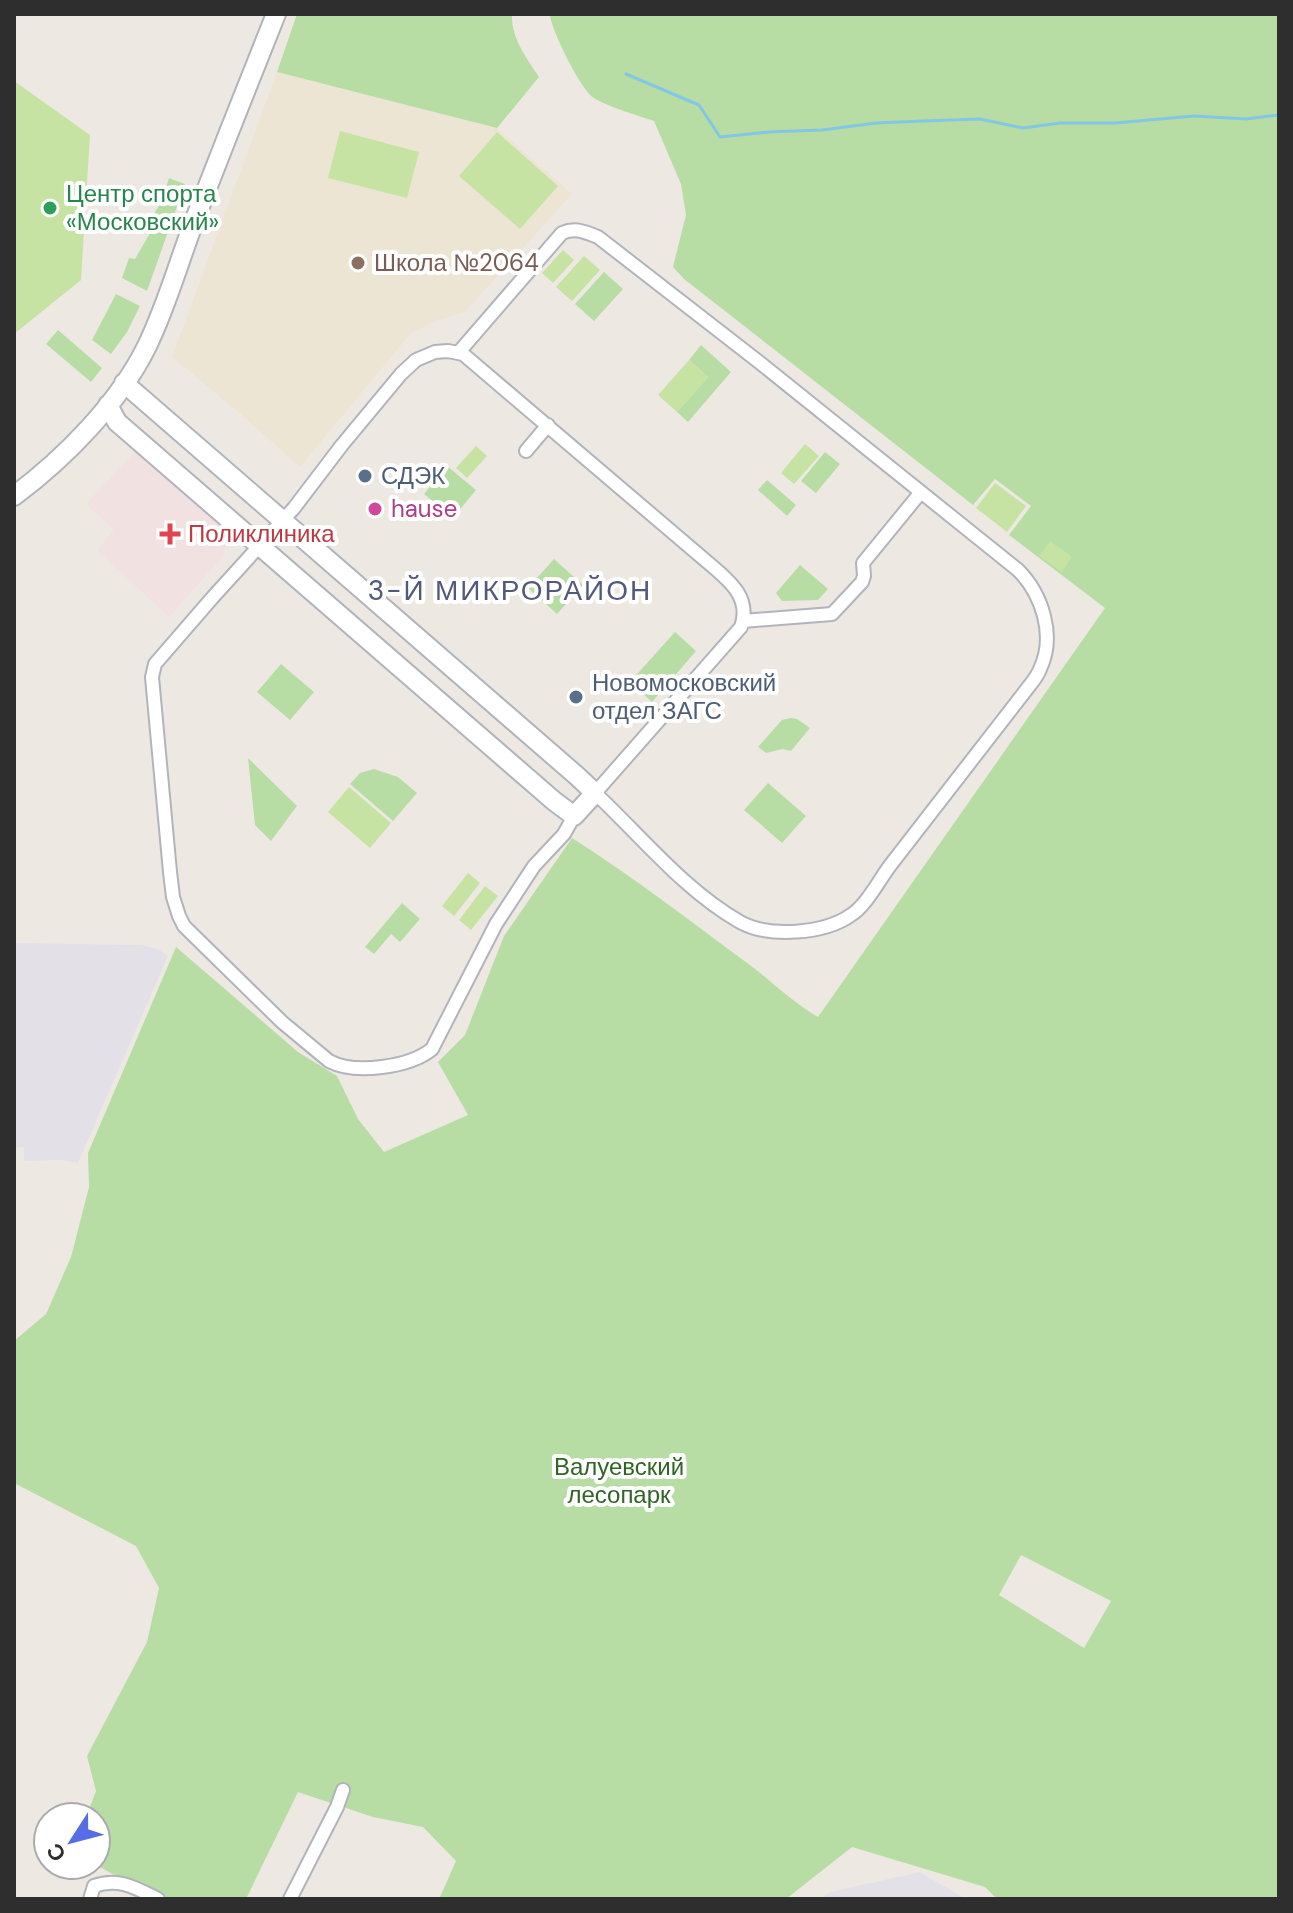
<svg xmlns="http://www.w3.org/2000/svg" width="1293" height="1913" font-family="'DM Sans',sans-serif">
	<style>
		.industrial { fill: #e3e1e7 }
		.education { fill: #ece5d4 }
		.medical { fill: #f2e1e1 }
		.green { fill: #b7dda5; fill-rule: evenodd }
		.pitch { fill: #c6e3a3 }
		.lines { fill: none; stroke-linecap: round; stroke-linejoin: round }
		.stream { stroke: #82c7e3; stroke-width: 3 }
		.street-casing { stroke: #b2b4bc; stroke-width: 16 }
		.secondary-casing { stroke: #b2b4bc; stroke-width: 22 }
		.street { stroke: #fff; stroke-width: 12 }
		.secondary { stroke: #fff; stroke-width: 18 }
		.leisure-dot { fill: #2e9e5b; stroke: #fff; stroke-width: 3 }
		.education-dot { fill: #8d6e63; stroke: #fff; stroke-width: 3 }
		.service-dot { fill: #5c6f8a; stroke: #fff; stroke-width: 3 }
		.hotel-dot { fill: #d1479c; stroke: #fff; stroke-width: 3 }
		.health-dot { fill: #e0444e; stroke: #fff; stroke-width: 3 }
		.labels { text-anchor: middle; stroke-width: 8; stroke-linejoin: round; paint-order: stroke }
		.leisure-label { font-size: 24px; fill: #27864d; stroke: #fff; text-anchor: start }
		.education-label { font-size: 24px; fill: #785e54; stroke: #fff; text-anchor: start }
		.service-label { font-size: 24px; fill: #4e5e75; stroke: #fff; text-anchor: start }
		.hotel-label { font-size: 24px; fill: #b23c85; stroke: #fff; text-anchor: start }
		.health-label { font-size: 24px; fill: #be3a42; stroke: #fff; text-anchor: start }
		.park-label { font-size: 24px; fill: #306524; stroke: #fff }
		.quarter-label { font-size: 28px; letter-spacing: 2px; fill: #52597a; stroke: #fff }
	</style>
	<rect width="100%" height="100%" fill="#ede9e2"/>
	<path class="industrial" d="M14 943 142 945 158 949 168 956 78 1163 60 1160 24 1161V1147L14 1148V1158Z
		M920 1872 966 1899H820L830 1892Z"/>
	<path class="education" d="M277 72 497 128 572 194 464 313 437 320 411 333 300 467 237 411 172 357Z"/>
	<path class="medical" d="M135 452 229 533 223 556 169 617 97 550 114 530 86 504Z"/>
	<path class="green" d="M297 14H512C511 38 526 57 539 77L497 128 277 72Z
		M550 14H1279V1899H997L985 1887 852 1847 786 1899H442L440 1897 456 1861 423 1827 373 1817 298 1792 246 1899H159L96 1865V1817H86L96 1791 87 1756 147 1642 159 1588 136 1546 14 1483V1341L46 1314 71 1257 89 1187 88 1153 176 947 298 1052 337 1076 358 1119 384 1152 468 1115 438 1062 465 1035 504 936 572 838C635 878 694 924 754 968 775 985 794 1003 818 1017L1105 608 1009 535 1031 506 995 479 973 505 684 279 673 267 686 215 681 184 654 121C637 115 608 107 594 98 582 92 550 28 550 14ZM1021 1555 1111 1601 1084 1648 999 1595Z
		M169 178 185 184 147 291 122 278 129 258 135 259 150 233 145 229 161 202Z
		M604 272 623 289 594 321 575 304Z
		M116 294 140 306 127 332 111 354 92 340Z
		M58 330 102 368 91 382 46 344Z
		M701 345 731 372 688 422 677 412 708 377 689 360Z
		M825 452 840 464 816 493 801 481Z
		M447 466 476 490 453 518 424 494Z
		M767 480 796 505 787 516 758 490Z
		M554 559 583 585 557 614 528 588Z
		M800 565 828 589 818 600 782 601 776 593Z
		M675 632 696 651 652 702 630 682Z
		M281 664 314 692 290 720 257 692Z
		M791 718 797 719 810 728 791 751 783 749 766 753 758 747 782 720Z
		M248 758 297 806 271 841 255 825Z
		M374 769 398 777 417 793 393 821 350 784 360 773Z
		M768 783 806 816 782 843 744 810Z
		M402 903 420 919 400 942 391 934 374 954 365 947Z"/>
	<path class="pitch" d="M14 81 90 135 81 280 14 334Z
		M340 131 419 152 407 198 328 178Z
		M497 132 558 186 520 229 459 176Z
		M563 250 574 260 553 283 542 273Z
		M584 256 600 270 572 301 556 287Z
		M689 360 708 377 677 412 658 395Z
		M805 444 819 456 794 484 781 473Z
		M476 446 487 456 467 478 456 468Z
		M995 483 1026 506 1007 532 976 508Z
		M1050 541 1072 557 1062 572 1039 556Z
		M349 787 391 823 370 848 328 812Z
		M468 873 480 883 454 916 442 906Z
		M485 886 498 896 471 930 459 920Z"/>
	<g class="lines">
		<path class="stream" d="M626 74 699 105 720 137 768 132 822 130 876 123 923 121 980 119 1023 128 1060 123H1115L1194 116 1246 119 1279 115"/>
		<defs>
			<path id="street" d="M459 352 562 233C576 227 585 232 598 237L759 362 1018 570C1042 594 1056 636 1040 669 1038 675 1034 680 1030 685 984 744 938 804 892 863 880 878 867 905 851 915 824 934 769 938 740 922 684 890 642 837 595 793L741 627C751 599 731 582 712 566L463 354 448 351 435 352 416 360 401 374 342 445 294 508 213 597 155 664 152 677 170 872 173 897 179 916 184 926 282 1022 329 1061C355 1075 410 1067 432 1049L496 924 534 866 564 834 574 816
				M526 451 548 425
				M743 621 832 614 862 582 864 576 863 563 921 492
				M90 1899 94 1886C119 1877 136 1888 158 1899
				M290 1899 337 1807 343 1790"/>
			<path id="secondary" d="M108 405 117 422 554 801 574 816 595 793 577 776 124 383
				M14 496C65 458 119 403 147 346 168 303 180 257 197 214 223 147 249 81 276 14"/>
		</defs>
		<use href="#street" class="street-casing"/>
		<use href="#secondary" class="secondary-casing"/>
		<use href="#street" class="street"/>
		<use href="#secondary" class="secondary"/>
	</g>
	<circle class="leisure-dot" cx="50" cy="208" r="8"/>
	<circle class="education-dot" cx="358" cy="263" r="8"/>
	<g class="service-dot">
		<circle cx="365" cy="476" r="8"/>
		<circle cx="576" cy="697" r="8"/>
	</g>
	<circle class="hotel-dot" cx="375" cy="509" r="8"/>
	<path class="health-dot" d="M166 522h8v8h8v8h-8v8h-8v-8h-8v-8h8z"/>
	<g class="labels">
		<g class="leisure-label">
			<text x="66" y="202">Центр спорта<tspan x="66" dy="28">«Московский»</tspan></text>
		</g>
		<g class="education-label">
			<text x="374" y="271">Школа №2064</text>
		</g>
		<g class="service-label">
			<text x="381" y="484">СДЭК</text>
			<text x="592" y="691">Новомосковский<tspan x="592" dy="28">отдел ЗАГС</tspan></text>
		</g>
		<g class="hotel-label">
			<text x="391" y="517">hause</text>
		</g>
		<g class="health-label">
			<text x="188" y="542">Поликлиника</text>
		</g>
		<g class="park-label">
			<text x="619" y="1475">Валуевский<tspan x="619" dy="28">лесопарк</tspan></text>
		</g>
		<g class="quarter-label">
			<text x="510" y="600">3-Й МИКРОРАЙОН</text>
		</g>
	</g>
	<rect width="1293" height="1913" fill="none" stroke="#2e2e2e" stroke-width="32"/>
	<g transform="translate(72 1841) rotate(234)"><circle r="38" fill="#ffffff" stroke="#ababab" stroke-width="2"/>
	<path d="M0-6L14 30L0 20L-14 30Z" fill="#566de7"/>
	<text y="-12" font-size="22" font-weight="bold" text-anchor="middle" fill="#2e2e2e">С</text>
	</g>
</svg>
